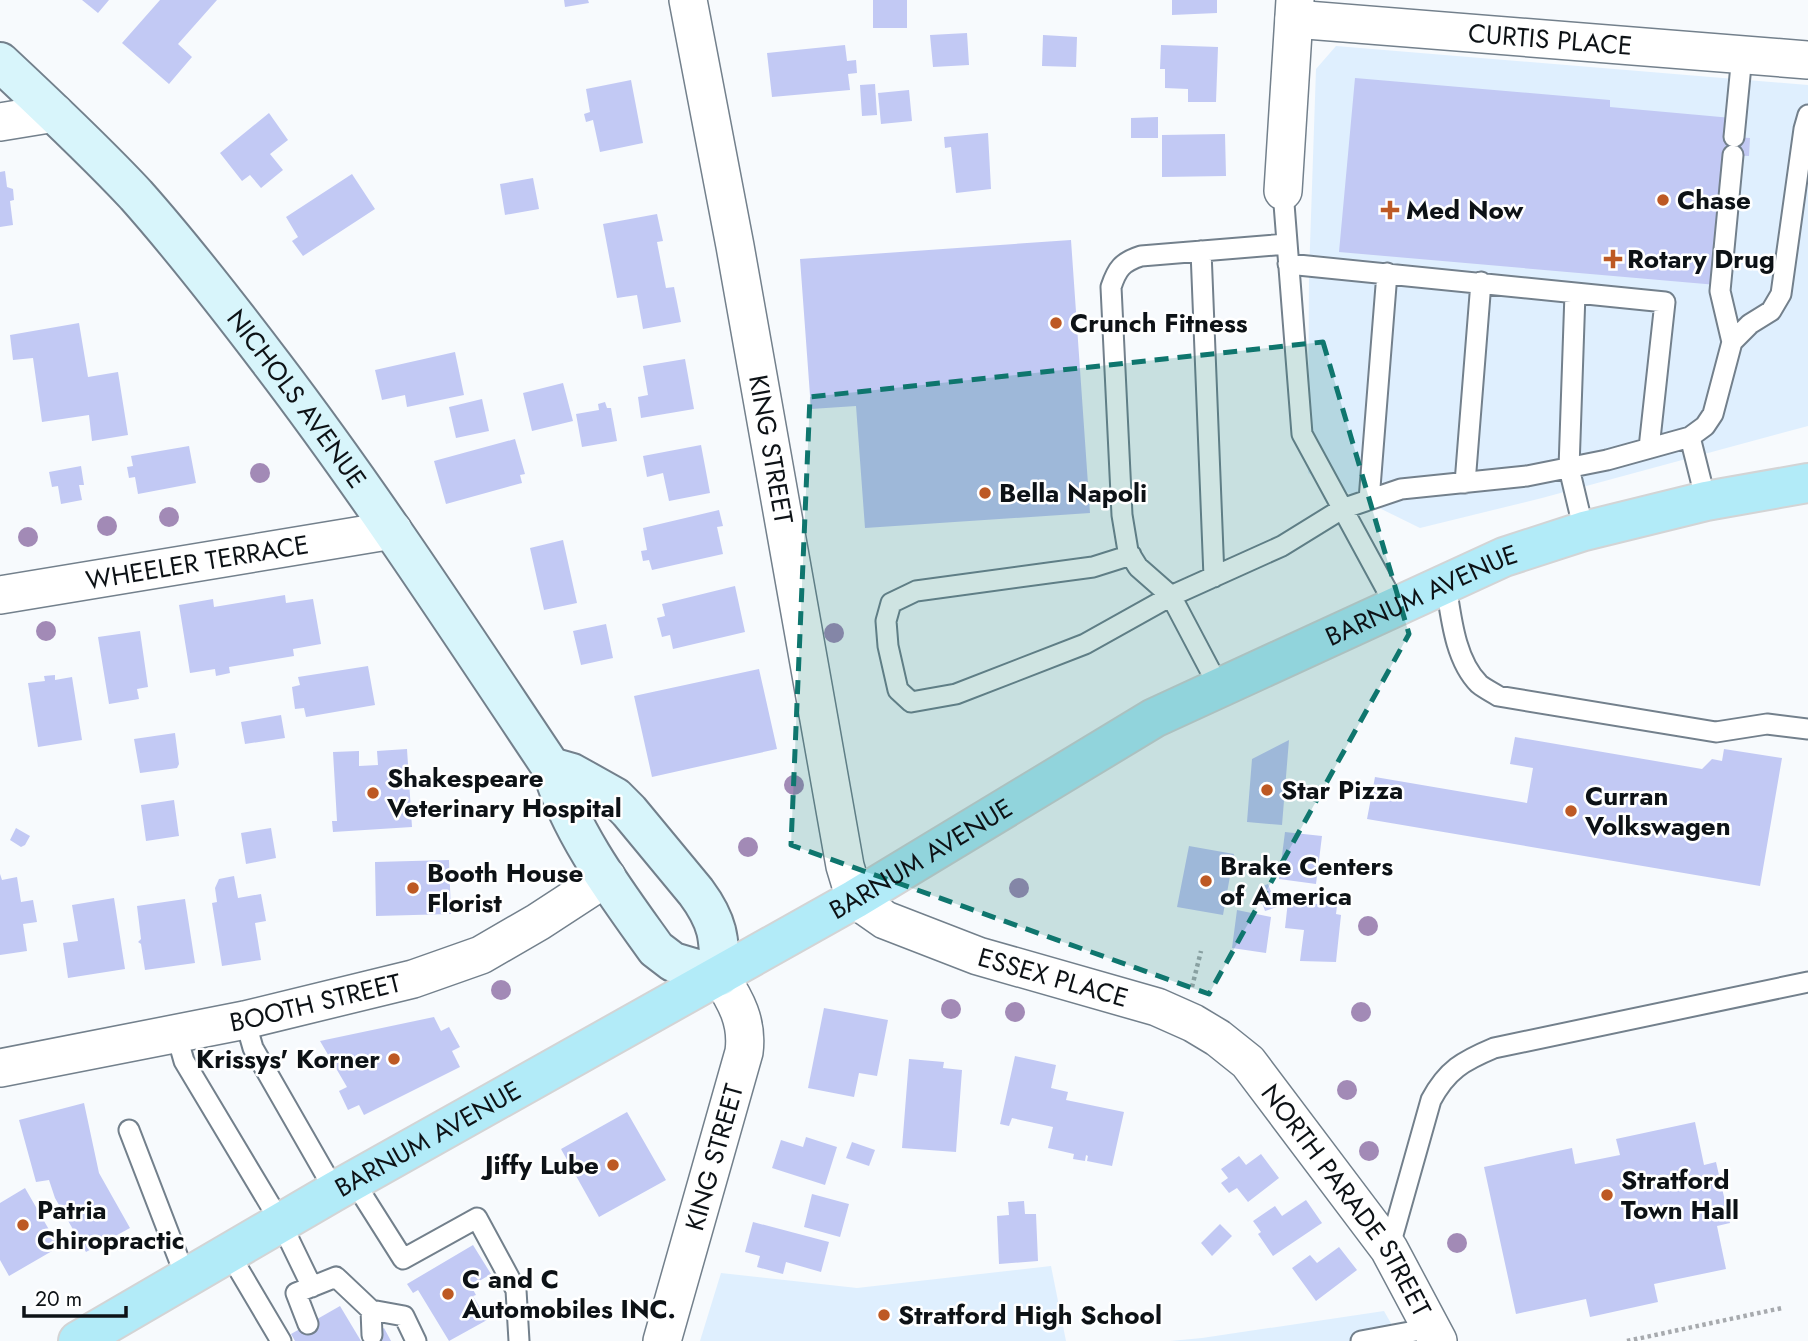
<svg xmlns="http://www.w3.org/2000/svg" width="1808" height="1341" font-family="Jost,sans-serif">
	<style>
		.built { fill: #dfeffe }
		.building { fill: #c2c9f4 }
		.lines { fill: none; stroke-linecap: round; stroke-linejoin: round }
		.service-casing { stroke: #73808c; stroke-width: 23 }
		.minor-casing { stroke: #73808c; stroke-width: 40 }
		.secondary-casing { stroke: #73808c; stroke-width: 42 }
		.primary-casing { stroke: #d3d4d5; stroke-width: 42 }
		.path { stroke: #a7aaae; stroke-width: 4.5; stroke-dasharray: 3.5 3.5; stroke-linecap: butt }
		.service { stroke: #fff; stroke-width: 19 }
		.minor { stroke: #fff; stroke-width: 37 }
		.secondary { stroke: #d8f5fb; stroke-width: 38 }
		.primary { stroke: #b2ebf8; stroke-width: 38 }
		.tree { fill: #a28ab6 }
		.marked { fill: #0f766e; fill-opacity: 0.2; stroke: #0f766e; stroke-width: 5; stroke-dasharray: 14 9; stroke-linejoin: round }
		.poi-dot { fill: #bd5924; stroke: #fff; stroke-width: 2.5 }
		.labels { text-anchor: middle; stroke-width: 5; stroke-linejoin: round; paint-order: stroke }
		.street-label { font-size: 26px; fill: #0d1216; stroke: #fff }
		.poi-label { font-size: 26px; font-weight: bold; fill: #0d1216; stroke: #fff; text-anchor: start }
	</style>
	<rect width="100%" height="100%" fill="#f7fafd"/>
	<path class="built" d="M1336 46 1808 85V426L1542 498 1420 528 1308 473 1309 275 1316 69Z
		M1051 1266 1066 1341H700L721 1273 857 1288Z
		M1384 1311 1401 1341H1170L1202 1338Z"/>
	<path class="building" d="M82 0H109L98 13Z
		M160 0H217L178 44 192 57 169 84 122 43Z
		M564 0H588L589 3 565 7Z
		M873 0H907V28H873Z
		M1172 0H1217V13L1172 15Z
		M967 33 969 65 933 67 930 35Z
		M1043 35 1077 37 1076 67 1042 66Z
		M845 45 847 61 856 60 857 73 848 74 850 90 772 97 767 53Z
		M1161 45 1218 47 1216 102H1188V89L1165 88V69H1160Z
		M1355 78 1610 100V107L1732 118 1734 137 1750 138 1749 156 1729 155 1717 285 1339 252Z
		M631 80 643 143 600 152 593 120 586 122 584 114 590 112 586 89Z
		M875 84 877 115 862 116 860 85Z
		M909 90 912 121 881 124 878 93Z
		M269 113 288 140 270 154 283 170 261 188 250 175 242 181 220 153Z
		M1158 117V138H1131V118Z
		M988 133 991 189 956 193 951 147 945 148 944 137Z
		M1225 134 1226 176 1162 177V135Z
		M5 171 7 187 13 189 14 200 10 201 13 225 0 227V172Z
		M352 174 375 209 303 256 292 241 298 237 286 217Z
		M533 178 539 209 505 215 500 184Z
		M657 214 663 241 657 242 666 288 674 287 681 322 643 329 637 295 617 298 603 224Z
		M1071 240 1090 513 865 528 856 406 811 409 800 259Z
		M79 323 88 377 118 372 128 435 92 441 89 415 42 422 33 358 13 360 10 335Z
		M455 352 464 395 407 407 405 395 382 400 375 370Z
		M685 359 694 409 641 418 638 397 648 395 643 366Z
		M563 383 573 421 532 431 523 393Z
		M482 399 489 431 456 438 449 407Z
		M605 402 607 408H611L617 441 582 447 576 414 599 410 598 404Z
		M515 439 525 474 520 475 522 483 446 504 434 461Z
		M701 445 710 493 669 501 663 473 647 477 643 456Z
		M189 446 196 483 138 494 135 477 129 478 127 467 133 466 131 456Z
		M81 466 84 485H79L82 500 61 504 58 486 52 487 49 472Z
		M719 510 723 526 717 527 723 554 652 570 649 560 643 561 641 551 647 550 643 528Z
		M563 540 577 603 544 610 530 548Z
		M735 586 745 632 673 649 670 635 662 637 657 618 665 616 662 604Z
		M285 595 286 603 313 599 321 644 293 649 294 656 229 667 230 673 216 676 215 669 190 673 179 605 213 599 214 607Z
		M606 624 613 658 581 665 573 631Z
		M140 631 148 687 137 689 139 699 109 704 98 637Z
		M368 666 375 705 306 717 304 708 295 709 292 687 300 685 298 677Z
		M759 669 777 749 652 777 634 696Z
		M55 675V680L72 677 82 740 38 747 28 683 45 681 44 676Z
		M281 715 285 738 245 744 241 722Z
		M175 733 179 764 177 768 140 773 134 739Z
		M1515 737 1702 769 1712 759 1722 761 1724 749 1782 758 1760 886 1367 819 1375 777 1527 803 1533 768 1510 764Z
		M1289 740 1282 825 1247 822 1252 759Z
		M407 749 412 827 333 832 332 821H337L333 752 359 751V766L378 765 377 751Z
		M174 800 179 836 146 841 141 805Z
		M16 828 30 836 25 845 21 847 10 840Z
		M271 828 276 858 246 864 241 833Z
		M1285 832 1322 836 1316 884 1279 879Z
		M1189 846 1234 854 1223 915 1177 907Z
		M449 860 451 914 376 916 375 862Z
		M0 874 2 880 17 877 21 902 33 900 37 922 23 924 27 951 0 955Z
		M234 876 238 898 261 894 266 921 255 923 261 960 222 966 212 903 217 902 215 888 219 879Z
		M1268 884 1277 907 1265 911 1257 888Z
		M114 898 125 969 68 978 63 943 78 941 72 905Z
		M185 899 195 963 145 970 141 944 138 942 141 939 137 906Z
		M1288 901 1337 906 1336 914 1341 915 1336 962 1300 961 1304 930 1285 928Z
		M1237 910 1271 917 1266 953 1232 948Z
		M824 1008 888 1020 877 1076 859 1073 854 1097 808 1088Z
		M434 1017 441 1031 449 1027 460 1047 452 1051 460 1067 364 1115 359 1105 348 1110 339 1091 347 1087 320 1041Z
		M1015 1056 1056 1065 1051 1088 1068 1092 1066 1100 1124 1112 1112 1166 1087 1161 1088 1156 1086 1155 1085 1161 1073 1159 1074 1154 1048 1148 1053 1127 1012 1118 1009 1126 1000 1124Z
		M909 1059 944 1062 943 1068 962 1070 956 1152 902 1148Z
		M84 1103 99 1173 130 1228 86 1252 55 1198 49 1180 36 1182 19 1120Z
		M627 1112 666 1180 599 1217 561 1149Z
		M1695 1122 1704 1165 1716 1162 1730 1223 1717 1226 1726 1269 1654 1284 1658 1302 1590 1317 1586 1299 1516 1314 1484 1167 1572 1148 1575 1164 1620 1155 1616 1139Z
		M806 1137 837 1147 825 1185 772 1168 781 1140 803 1147Z
		M852 1142 875 1150 869 1166 846 1158Z
		M1261 1154 1279 1178 1248 1202 1237 1188 1229 1193 1221 1183 1228 1178 1221 1169 1239 1156 1246 1165Z
		M25 1188 59 1247 9 1276 0 1260V1203Z
		M812 1194 849 1204 840 1237 804 1227Z
		M1306 1200 1322 1223 1273 1256 1258 1234 1261 1232 1253 1221 1275 1206 1282 1216Z
		M1024 1201 1025 1214H1036L1038 1261 999 1264 997 1216 1009 1215 1008 1202Z
		M753 1222 829 1242 821 1272 786 1262 783 1274 757 1267 760 1256 745 1252Z
		M1220 1224 1232 1236 1212 1256 1201 1243Z
		M473 1245 491 1274 471 1286 476 1295 473 1296 487 1320 449 1341 418 1290 413 1293 407 1284Z
		M1339 1247 1357 1270 1316 1301 1292 1268 1310 1255 1317 1263Z
		M340 1306 361 1341H295L291 1334Z
		M384 1328 391 1341H361Z"/>
	<g class="lines">
		<defs>
			<path id="service" d="M1734 137 1742 55
				M1283 191 1302 434 1396 607
				M1201 251 1214 577
				M1288 264 1665 302 1649 448
				M1575 293 1569 468 1584 531
				M1732 342 1720 291 1733 155
				M1690 437 1705 426 1713 414 1732 342 1750 324 1771 311 1781 294 1804 129 1808 115
				M1465 483 1481 282
				M1369 500 1387 273
				M1131 555 1093 567 916 591 891 603 886 621 888 646 898 690 911 702 956 694 1085 644 1171 596 1282 546 1342 509 1401 489 1527 476 1607 460 1690 437 1706 501
				M1446 585C1451 617 1455 660 1479 684 1485 689 1492 692 1498 696L1716 732 1767 724 1808 729
				M1220 689 1171 596 1138 567 1128 551 1122 515 1111 287C1117 269 1122 262 1141 256L1287 244
				M245 1020 253 1048 335 1191
				M176 1033 184 1061 281 1223 312 1287
				M129 1130 186 1278
				M353 1180 403 1259 477 1218 516 1290 519 1341
				M1389 1249 1431 1100C1447 1070 1463 1061 1494 1048L1808 982
				M229 1253 281 1341
				M371 1310 372 1335
				M308 1324 296 1293 336 1277 371 1310 404 1316 416 1341
				M1361 1341 1431 1328"/>
			<g id="minor">
				<path id="s1" d="M688 0 735 246 845 866 855 899 885 920 978 956 1157 1007 1193 1023 1218 1038 1248 1062 1389 1249 1438 1341"/>
				<path id="s2" d="M1294 19 1808 60"/>
				<path d="M0 122 55 113"/>
				<path d="M1283 191 1295 0"/>
				<path id="s3" d="M0 595 393 530"/>
				<path id="s4" d="M0 1068 245 1020 413 979 481 955 538 922 607 877"/>
				<path id="s5" d="M662 1341 744 1052C748 1022 736 1001 720 976"/>
			</g>
			<g id="secondary">
				<path id="s6" d="M0 62C46 105 93 149 136 195 184 249 228 306 272 364 371 494 460 631 551 767 571 834 616 893 656 949L673 962 720 976C719 938 719 923 696 892L629 811 615 797 572 773 551 767"/>
			</g>
			<g id="primary">
				<path id="s7" d="M78 1341 335 1191 855 899 1154 718 1504 557 1584 531 1706 501 1808 483"/>
			</g>
		</defs>
		<use href="#service" class="service-casing"/>
		<use href="#minor" class="minor-casing"/>
		<use href="#secondary" class="secondary-casing"/>
		<use href="#primary" class="primary-casing"/>
		<path class="path" d="M1192 987 1201 951
			M1627 1341 1782 1308"/>
		<use href="#service" class="service"/>
		<use href="#minor" class="minor"/>
		<use href="#secondary" class="secondary"/>
		<use href="#primary" class="primary"/>
	</g>
	<g class="tree">
		<circle cx="260" cy="473" r="10"/>
		<circle cx="169" cy="517" r="10"/>
		<circle cx="107" cy="526" r="10"/>
		<circle cx="28" cy="537" r="10"/>
		<circle cx="46" cy="631" r="10"/>
		<circle cx="834" cy="633" r="10"/>
		<circle cx="794" cy="785" r="10"/>
		<circle cx="748" cy="847" r="10"/>
		<circle cx="1019" cy="888" r="10"/>
		<circle cx="1368" cy="926" r="10"/>
		<circle cx="501" cy="990" r="10"/>
		<circle cx="951" cy="1009" r="10"/>
		<circle cx="1015" cy="1012" r="10"/>
		<circle cx="1361" cy="1012" r="10"/>
		<circle cx="1347" cy="1090" r="10"/>
		<circle cx="1369" cy="1151" r="10"/>
		<circle cx="1457" cy="1243" r="10"/>
	</g>
	<path class="marked" d="M1323 342 1409 634 1209 994 791 845 810 397Z"/>
	<g class="poi-dot">
		<circle cx="1663" cy="200" r="7"/>
		<path d="M1386.5 199.5h7v7h7v7h-7v7h-7v-7h-7v-7h7z"/>
		<path d="M1609.5 248.5h7v7h7v7h-7v7h-7v-7h-7v-7h7z"/>
		<circle cx="1056" cy="323" r="7"/>
		<circle cx="985" cy="493" r="7"/>
		<circle cx="1267" cy="790" r="7"/>
		<circle cx="373" cy="793" r="7"/>
		<circle cx="1571" cy="811" r="7"/>
		<circle cx="1206" cy="881" r="7"/>
		<circle cx="413" cy="888" r="7"/>
		<circle cx="394" cy="1059" r="7"/>
		<circle cx="613" cy="1165" r="7"/>
		<circle cx="1607" cy="1195" r="7"/>
		<circle cx="23" cy="1225" r="7"/>
		<circle cx="448" cy="1294" r="7"/>
		<circle cx="884" cy="1315" r="7"/>
	</g>
	<g class="labels">
		<g class="street-label">
			<text dy="9" stroke="none"><textPath href="#s2" startOffset="257">CURTIS PLACE</textPath></text>
			<text dy="9" stroke="none"><textPath href="#s6" startOffset="450">NICHOLS AVENUE</textPath></text>
			<text dy="9" stroke="none"><textPath href="#s1" startOffset="457">KING STREET</textPath></text>
			<text dy="9" stroke="none"><textPath href="#s3" startOffset="200">WHEELER TERRACE</textPath></text>
			<text dy="9" stroke="none"><textPath href="#s7" startOffset="1538">BARNUM AVENUE</textPath></text>
			<text dy="9" stroke="none"><textPath href="#s7" startOffset="971">BARNUM AVENUE</textPath></text>
			<text dy="9" stroke="none"><textPath href="#s1" startOffset="1129">ESSEX PLACE</textPath></text>
			<text dy="9" stroke="none"><textPath href="#s4" startOffset="322">BOOTH STREET</textPath></text>
			<text dy="9" stroke="none"><textPath href="#s7" startOffset="404">BARNUM AVENUE</textPath></text>
			<text dy="9" stroke="none"><textPath href="#s5" startOffset="191">KING STREET</textPath></text>
			<text dy="9" stroke="none"><textPath href="#s1" startOffset="1514">NORTH PARADE STREET</textPath></text>
		</g>
		<g class="poi-label">
			<text x="1677" y="209">Chase</text>
			<text x="1406" y="219">Med Now</text>
			<text x="1627" y="268">Rotary Drug</text>
			<text x="1070" y="332">Crunch Fitness</text>
			<text x="999" y="502">Bella Napoli</text>
			<text x="387" y="787">Shakespeare<tspan x="387" dy="30">Veterinary Hospital</tspan></text>
			<text x="1281" y="799">Star Pizza</text>
			<text x="1585" y="805">Curran<tspan x="1585" dy="30">Volkswagen</tspan></text>
			<text x="1220" y="875">Brake Centers<tspan x="1220" dy="30">of America</tspan></text>
			<text x="427" y="882">Booth House<tspan x="427" dy="30">Florist</tspan></text>
			<text x="380" y="1068" text-anchor="end">Krissys' Korner</text>
			<text x="599" y="1174" text-anchor="end">Jiffy Lube</text>
			<text x="1621" y="1189">Stratford<tspan x="1621" dy="30">Town Hall</tspan></text>
			<text x="37" y="1219">Patria<tspan x="37" dy="30">Chiropractic</tspan></text>
			<text x="462" y="1288">C and C<tspan x="462" dy="30">Automobiles INC.</tspan></text>
			<text x="898" y="1324">Stratford High School</text>
		</g>
	</g>
	<path d="M24 1306v10h102v-10" fill="none" stroke="#0d1216" stroke-width="3.5"/>
	<text x="35" y="1306" font-size="21" fill="#0d1216" stroke="#ffffff" stroke-width="5" paint-order="stroke">20 m</text>
</svg>
